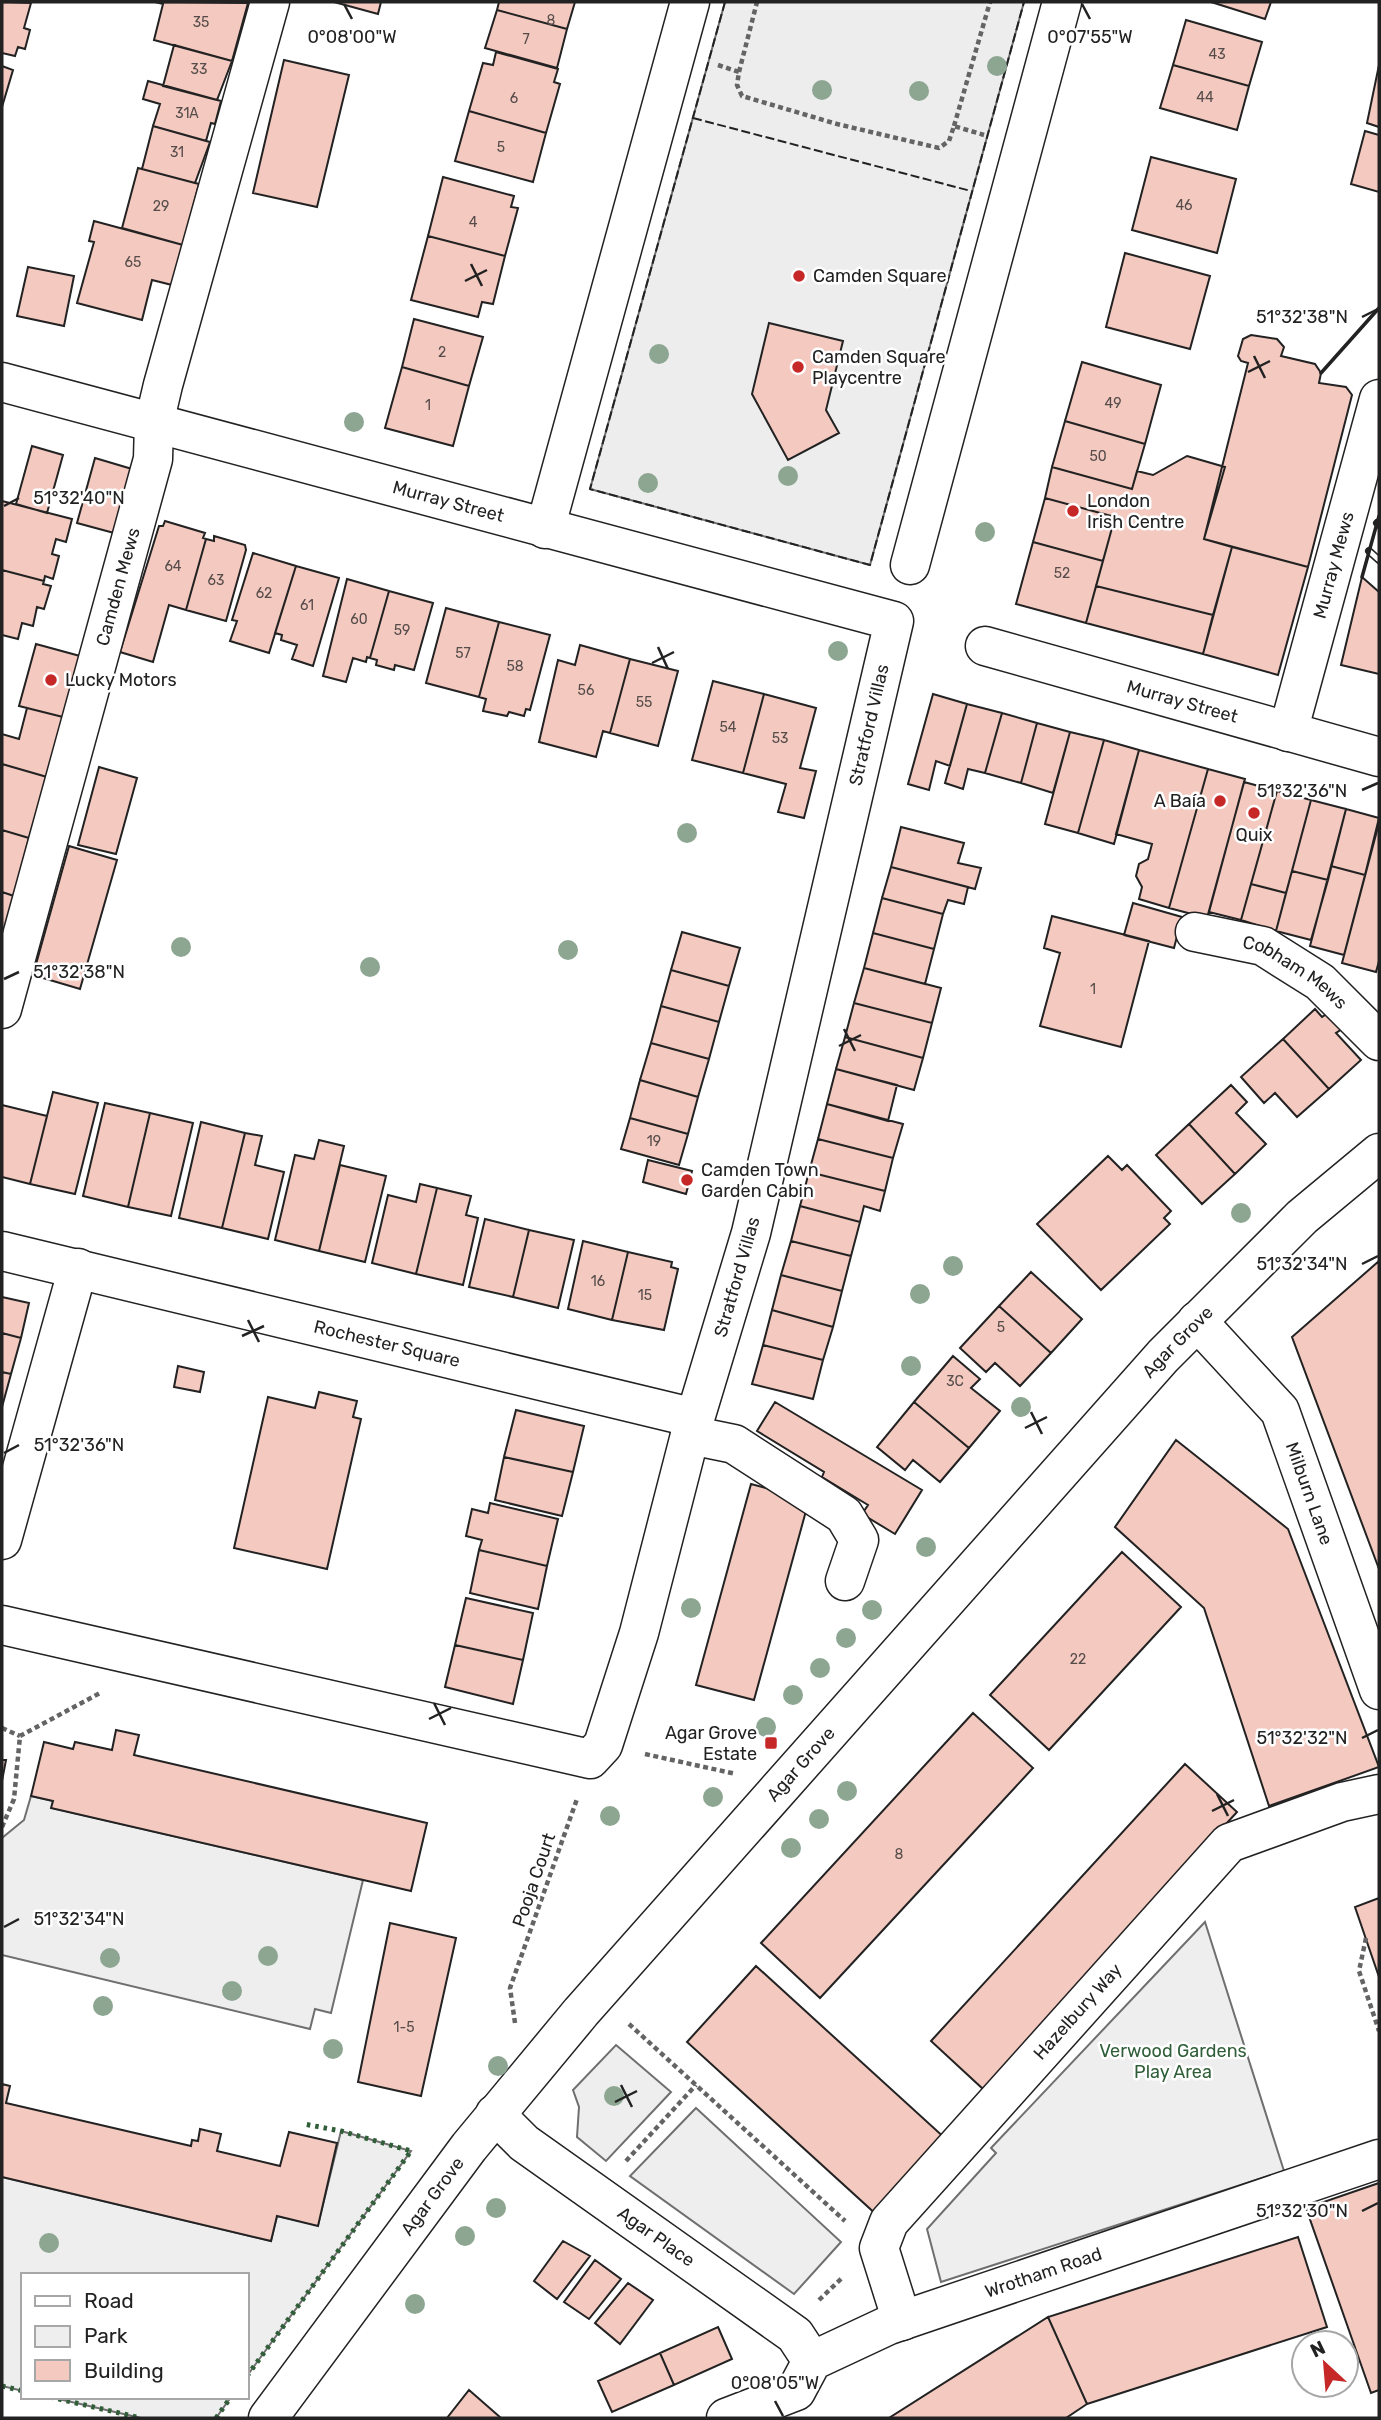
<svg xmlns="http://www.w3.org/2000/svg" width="1381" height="2420" font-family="Rubik,sans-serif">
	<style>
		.green { fill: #eee; stroke: #6f6f6f; stroke-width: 2 }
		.parking { fill: #ededed; stroke: #6f6f6f; stroke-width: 2 }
		.building { fill: #f3c9c0; stroke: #222; stroke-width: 2 }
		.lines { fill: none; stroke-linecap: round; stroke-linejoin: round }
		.minor-casing { stroke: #222; stroke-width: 41 }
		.path { stroke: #646464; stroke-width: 4.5; stroke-dasharray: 5 3.5; stroke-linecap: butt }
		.minor { stroke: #fff; stroke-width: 38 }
		.rail-casing { stroke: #222; stroke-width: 8 }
		.rail { stroke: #fff; stroke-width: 5; stroke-dasharray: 16; stroke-linecap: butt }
		.hedge { stroke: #2f5e38; stroke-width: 5; stroke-dasharray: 3.5 5; stroke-linecap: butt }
		.fence { stroke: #222; stroke-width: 2; stroke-dasharray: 9 3.5; stroke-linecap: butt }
		.wall { stroke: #222; stroke-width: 3.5 }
		.tree { fill: #8da692 }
		.ticks { fill: none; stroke: #222; stroke-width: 2.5 }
		.poi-dot { fill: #c62828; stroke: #fff; stroke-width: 2.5 }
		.labels { text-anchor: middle; stroke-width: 5; stroke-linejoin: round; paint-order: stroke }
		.number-label { font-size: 14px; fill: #564c4a }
		.poi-label { font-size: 18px; fill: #222; stroke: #fff; text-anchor: start }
		.street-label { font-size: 18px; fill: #222; stroke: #fff }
		.park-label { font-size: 18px; fill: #2f5e38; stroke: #fff }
		.ticks-label { font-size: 18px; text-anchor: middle; fill: #222; stroke: #fff; stroke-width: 5; stroke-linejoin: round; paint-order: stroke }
	</style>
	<rect width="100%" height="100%" fill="#fff"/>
	<path class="green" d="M31 1796 53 1801 52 1808 363 1880 331 2013 315 2009 310 2029 2 1955V1838L24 1820Z
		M1205 1922 1284 2171 941 2282 927 2229 996 2153 991 2148Z
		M616 2045 671 2092 606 2161 577 2137 579 2107 573 2090Z
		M696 2108 841 2242 794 2294 630 2176Z
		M341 2131 411 2151 247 2376V2275H23V2391L2 2386V2177L271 2241 277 2216 318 2225Z
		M50 2397H231L216 2418H141Z"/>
	<path class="parking" d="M725 2H1024L870 565 590 489Z"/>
	<path class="building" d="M2 2 31 3 24 28 30 30 25 49 18 47 15 56 2 53Z
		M155 2 248 3 232 61 154 40 163 4Z
		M334 2H381L378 14Z
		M499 2H575L567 29 497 10Z
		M1211 2H1271L1265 19Z
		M497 10 567 29 557 68 485 48Z
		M1186 20 1262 42 1249 86 1173 65Z
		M174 45 232 61 217 100 163 86Z
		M496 52 558 69 554 82 560 84 546 133 469 111 483 63 493 65Z
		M284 60 349 75 317 207 253 193Z
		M1173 65 1249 86 1237 130 1160 108Z
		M1379 65V127L1367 123Z
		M2 66 13 70 2 107Z
		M148 81 221 101 215 124 211 123 206 141 153 126 160 104 143 99Z
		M469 111 546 133 533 182 455 161Z
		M153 126 210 142 195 183 142 169Z
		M1365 131 1379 135V192L1351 184Z
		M1151 157 1236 179 1217 253 1132 230Z
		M138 168 199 184 183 245 122 228Z
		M443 177 514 196 511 207 518 208 505 256 428 236Z
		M94 221 183 245 172 285 152 280 142 320 77 303 94 242 89 241Z
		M428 236 505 256 493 304 482 302 478 317 411 300Z
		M1125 253 1210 276 1190 349 1106 327Z
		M28 267 74 276 64 326 17 316Z
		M414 319 483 337 469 386 402 367Z
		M769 323 843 341 826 410 839 433 788 460 752 394Z
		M1251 335 1277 339 1284 347 1281 356 1315 364 1321 373 1319 383 1346 387 1352 395 1308 567 1204 539 1248 363 1241 361 1238 356 1243 339Z
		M1082 362 1161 385 1145 444 1065 421Z
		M402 367 469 386 453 446 385 428Z
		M1065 421 1145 444 1132 489 1052 467Z
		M32 446 63 455 47 513 16 504Z
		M1187 456 1225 467 1204 539 1232 547 1213 615 1096 586 1115 517 1045 498 1052 467 1132 489 1137 471 1153 475Z
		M95 458 132 469 114 533 77 523Z
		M1045 498 1115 517 1103 561 1033 542Z
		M2 501 72 519 66 542 56 539 52 554 59 556 53 579 45 576 44 581 2 570Z
		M165 521 205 533 203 538 206 539 186 610 169 605 153 662 120 652 159 526H163Z
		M214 536 245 545 246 550 226 621 186 610 206 539 214 541Z
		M1033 542 1103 561 1086 623 1016 604Z
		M1232 547 1308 567 1278 675 1203 654Z
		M253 553 296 566 269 653 230 641 237 621 232 620Z
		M296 566 339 578 313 666 292 659 297 645 281 640 282 635 275 633Z
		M2 570 44 581 43 584 51 586 44 609 37 607 33 626 22 623 18 639 2 635Z
		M1362 577 1379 592V674L1341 665Z
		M347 579 389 591 370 658 367 657 366 662 353 658 346 682 323 676Z
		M1096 586 1213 615 1203 654 1086 623Z
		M389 591 433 603 414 670 395 665 394 670 376 665 377 660 370 658Z
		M446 608 499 622 479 697 426 683Z
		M499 622 550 635 530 710 526 709 524 716 509 712 507 716 483 711 486 699 479 697Z
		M36 644 80 656 63 717 19 706Z
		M580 645 630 659 610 733 603 731 596 757 539 742 558 660 575 665Z
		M630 659 678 671 658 746 610 733Z
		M713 681 764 694 743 773 692 760Z
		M764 694 816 708 800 768 816 771 804 818 778 812 786 784 743 773Z
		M933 694 967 704 950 766 936 761 929 790 908 784Z
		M967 704 1002 713 985 773 968 769 963 789 945 783Z
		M27 708 63 717 47 777 2 764V734L19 739Z
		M1002 713 1037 723 1021 783 985 773Z
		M1037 723 1070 732 1053 793 1021 783Z
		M1070 732 1104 740 1078 833 1045 824Z
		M1104 740 1139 750 1114 844 1078 833Z
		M1139 750 1208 769 1169 908 1139 899 1142 887 1136 876 1139 864 1148 859 1152 844 1116 834Z
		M2 764 47 777 29 838 2 830Z
		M99 767 137 778 116 854 78 845Z
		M1208 769 1245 779 1207 918 1169 908Z
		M1244 782 1277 791 1241 920 1209 912Z
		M1277 791 1311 800 1286 893 1251 884Z
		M1311 800 1346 809 1328 880 1292 871Z
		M1346 809 1379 818 1365 875 1331 866Z
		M1379 823V961L1376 972 1342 963Z
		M901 827 964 843 958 863 981 868 975 889 891 867Z
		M2 830 29 838 14 896 2 892Z
		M69 846 117 860 80 989 33 975Z
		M1331 866 1365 875 1344 955 1310 946Z
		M891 867 968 887 964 904 948 900 943 914 882 898Z
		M1292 871 1328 880 1311 940 1276 931Z
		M1251 884 1286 893 1276 931 1241 920Z
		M2 892 14 896 2 941Z
		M882 898 943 914 934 949 873 933Z
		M1133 903 1182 917 1174 948 1124 935Z
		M1052 916 1149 941 1121 1047 1040 1026 1060 953 1044 948Z
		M682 932 740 948 729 986 671 970Z
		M873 933 934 949 925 984 864 968Z
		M864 968 941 988 932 1023 854 1003Z
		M671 970 729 986 719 1022 661 1006Z
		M854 1003 932 1023 923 1058 845 1037Z
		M661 1006 719 1022 709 1059 651 1043Z
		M1315 1009 1322 1017 1328 1013 1342 1029 1336 1033 1361 1060 1329 1089 1283 1039Z
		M845 1037 923 1058 914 1090 836 1069Z
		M1283 1039 1329 1089 1297 1117 1275 1093 1264 1103 1241 1077Z
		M651 1043 709 1059 698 1097 640 1080Z
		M836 1069 897 1085 888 1121 827 1104Z
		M640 1080 698 1097 688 1134 630 1118Z
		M1231 1085 1247 1102 1236 1113 1266 1144 1235 1174 1189 1124Z
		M53 1092 98 1103 75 1194 30 1184Z
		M105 1103 150 1113 128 1207 83 1196Z
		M827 1104 903 1124 893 1158 818 1139Z
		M2 1105 47 1116 30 1184 2 1177Z
		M150 1113 193 1123 171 1216 128 1207Z
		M630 1118 688 1134 679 1165 621 1149Z
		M201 1122 245 1133 222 1228 179 1218Z
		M1189 1124 1235 1174 1202 1204 1156 1155Z
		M245 1133 262 1136 255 1165 284 1172 268 1239 222 1228Z
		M818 1139 893 1158 885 1191 809 1172Z
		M319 1140 344 1146 319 1251 275 1240 295 1155 314 1159Z
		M1108 1156 1122 1170 1127 1165 1171 1211 1164 1218 1170 1224 1101 1290 1037 1224Z
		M648 1160 692 1171 686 1194 643 1182Z
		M340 1165 386 1176 365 1262 319 1251Z
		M809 1172 885 1191 880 1211 864 1206 860 1222 800 1206Z
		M420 1184 437 1188 416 1274 372 1263 388 1195 416 1202Z
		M437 1188 471 1196 466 1215 478 1218 463 1285 416 1274Z
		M800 1206 860 1222 851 1256 791 1241Z
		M485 1219 529 1230 513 1297 469 1287Z
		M529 1230 574 1240 558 1308 513 1297Z
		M583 1241 628 1252 612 1320 568 1309Z
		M791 1241 851 1256 842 1291 781 1275Z
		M628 1252 672 1262 671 1267 678 1269 664 1330 612 1320Z
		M1379 1261V1569L1292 1337Z
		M1031 1272 1082 1319 1051 1353 999 1306Z
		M781 1275 842 1291 833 1327 772 1310Z
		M2 1297 29 1303 21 1338 2 1333Z
		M999 1306 1051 1353 1020 1386 995 1363 986 1372 960 1348Z
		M772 1310 833 1327 823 1360 763 1345Z
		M2 1333 21 1338 11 1374 2 1372Z
		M763 1345 823 1360 813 1399 752 1384Z
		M953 1356 980 1379 971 1388 1000 1411 969 1448 914 1402Z
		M178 1366 204 1372 200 1392 174 1387Z
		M2 1372 11 1374 2 1407Z
		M319 1392 357 1401 353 1417 361 1419 327 1569 234 1548 268 1397 315 1408Z
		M775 1402 922 1490 895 1534 862 1514 868 1505 822 1477 824 1472 757 1431Z
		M914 1402 969 1448 940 1482 913 1460 905 1470 877 1447Z
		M516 1410 584 1426 573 1472 504 1457Z
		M1176 1440 1288 1529 1379 1767 1269 1806 1204 1608 1115 1527Z
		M504 1457 573 1472 562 1516 495 1500Z
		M751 1484 809 1500 754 1700 696 1685Z
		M490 1503 558 1519 547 1566 479 1550 482 1540 466 1536 472 1509 488 1513Z
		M479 1550 547 1566 538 1609 470 1593Z
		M1122 1552 1181 1607 1049 1750 990 1695Z
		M466 1598 533 1613 523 1660 455 1645Z
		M455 1645 523 1660 513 1704 445 1687Z
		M973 1713 1033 1768 820 1998 761 1943Z
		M116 1730 139 1735 134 1755 427 1823 411 1891 51 1808 53 1801 31 1796 44 1742 73 1749 75 1742 112 1750Z
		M2 1760H6L2 1781Z
		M1185 1764 1237 1812 983 2089 931 2041Z
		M1379 1898V1977L1355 1907Z
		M390 1923 456 1938 421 2096 358 2082Z
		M756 1966 947 2140 878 2216 687 2042Z
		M2 2084 10 2086 6 2103 191 2146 192 2140 198 2141 200 2129 221 2134 217 2151 280 2166 289 2132 337 2143 318 2226 277 2216 271 2241 2 2177Z
		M1379 2183V2390L1371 2393 1306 2208Z
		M1298 2237 1327 2327 1087 2404 1048 2317Z
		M563 2241 590 2256 557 2299 534 2281Z
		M595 2260 621 2279 589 2319 564 2302Z
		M628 2283 653 2300 620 2344 595 2323Z
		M1048 2317 1087 2404 1066 2418H889Z
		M718 2327 732 2359 674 2385 660 2353Z
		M660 2353 674 2385 612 2412 598 2381Z
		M469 2390 501 2418H447Z"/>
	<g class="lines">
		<defs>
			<g id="minor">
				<path id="s1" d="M2 382 894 621 751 1233 690 1435 639 1633 603 1745 590 1759 2 1625"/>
				<path d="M545 529 690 2"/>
				<path d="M910 565 1062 2"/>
				<path id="s2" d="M985 646 1379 757"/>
				<path id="s3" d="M1288 732 1379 399"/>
				<path id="s4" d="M1195 932 1263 946 1320 982 1379 1041"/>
				<path id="s5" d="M2 1009 153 459 154 423 163 385 270 2"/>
				<path id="s6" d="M2 1251 695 1418"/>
				<path id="s7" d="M1197 1321 1280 1411 1379 1690"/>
				<path d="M690 1435 734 1444 844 1515 859 1540 845 1581"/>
				<path d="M2 1540 78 1268"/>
				<path id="s8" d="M495 2114 524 2143 795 2335 812 2361"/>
				<path id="s9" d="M902 2321 879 2248 889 2222 1229 1843 1342 1802 1379 1794"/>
				<path id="s10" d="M268 2418 469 2147 581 2012 1163 1356 1302 1217 1379 1153"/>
				<path id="s11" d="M726 2418 796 2391 812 2361 889 2325 1379 2159"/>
			</g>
		</defs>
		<use href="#minor" class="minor-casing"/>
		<path class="path" d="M718 65 739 72 737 85 742 96 837 124 939 148 949 141 954 126 984 135
			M739 72 757 2
			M954 126 990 2
			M2 1728 20 1736
			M645 1754 736 1774
			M2 1827 14 1799 20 1736 100 1693
			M1366 1938 1359 1971 1379 2031
			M515 2023 510 1988 577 1799
			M629 2024 845 2221
			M626 2161 696 2085
			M819 2300 843 2277"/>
		<use href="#minor" class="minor"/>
		<defs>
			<path id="rail" d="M1377 523 1379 525
				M1369 551 1379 560"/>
		</defs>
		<use href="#rail" class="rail-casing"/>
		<use href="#rail" class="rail"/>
		<path class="hedge" d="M247 2376 411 2151 341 2131 304 2124
			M2 2386 23 2391
			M50 2397 141 2418
			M216 2418 231 2397"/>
		<path class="fence" d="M725 2 590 489 870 565 1024 2
			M693 118 971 191"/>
		<path class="wall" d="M1321 373 1379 308
			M1362 577 1379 516"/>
	</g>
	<g class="tree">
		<circle cx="997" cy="66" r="10"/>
		<circle cx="822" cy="90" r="10"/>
		<circle cx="919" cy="91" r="10"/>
		<circle cx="659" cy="354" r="10"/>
		<circle cx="354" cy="422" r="10"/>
		<circle cx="788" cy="476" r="10"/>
		<circle cx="648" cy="483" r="10"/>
		<circle cx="985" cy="532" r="10"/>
		<circle cx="838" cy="651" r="10"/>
		<circle cx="687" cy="833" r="10"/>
		<circle cx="181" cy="947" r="10"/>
		<circle cx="568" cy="950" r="10"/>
		<circle cx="370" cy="967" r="10"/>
		<circle cx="1241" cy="1213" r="10"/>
		<circle cx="953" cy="1266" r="10"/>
		<circle cx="920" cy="1294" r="10"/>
		<circle cx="911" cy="1366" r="10"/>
		<circle cx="1021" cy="1407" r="10"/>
		<circle cx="926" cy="1547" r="10"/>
		<circle cx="691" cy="1608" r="10"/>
		<circle cx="872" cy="1610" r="10"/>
		<circle cx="846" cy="1638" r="10"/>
		<circle cx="820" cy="1668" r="10"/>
		<circle cx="793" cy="1695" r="10"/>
		<circle cx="766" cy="1727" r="10"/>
		<circle cx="847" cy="1791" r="10"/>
		<circle cx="713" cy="1797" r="10"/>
		<circle cx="610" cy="1816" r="10"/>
		<circle cx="819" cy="1819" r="10"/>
		<circle cx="791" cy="1848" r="10"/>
		<circle cx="268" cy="1956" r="10"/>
		<circle cx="110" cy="1958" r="10"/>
		<circle cx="232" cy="1991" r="10"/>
		<circle cx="103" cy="2006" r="10"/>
		<circle cx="333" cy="2049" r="10"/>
		<circle cx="498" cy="2066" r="10"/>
		<circle cx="614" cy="2096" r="10"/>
		<circle cx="496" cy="2208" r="10"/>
		<circle cx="465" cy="2236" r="10"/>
		<circle cx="49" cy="2243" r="10"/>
		<circle cx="415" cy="2304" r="10"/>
	</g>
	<path class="ticks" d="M344 4 352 19M1082 4 1090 19M471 264 482 286M465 281 487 270M1362 317 1378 309M1254 356 1265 378M1248 372 1270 361M4 506 19 498M658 647 668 669M652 663 674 652M1362 790 1378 783M4 979 19 972M844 1029 855 1051M839 1046 861 1035M1362 1264 1378 1256M248 1320 259 1342M242 1336 264 1326M1031 1412 1042 1434M1025 1428 1047 1417M4 1453 19 1445M434 1703 445 1725M429 1719 451 1708M1362 1738 1378 1730M1217 1794 1228 1816M1212 1811 1234 1800M4 1927 19 1919M621 2085 632 2107M615 2102 637 2091M1362 2211 1378 2203M775 2401 783 2416"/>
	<g class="poi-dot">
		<circle cx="799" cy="276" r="7"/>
		<circle cx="798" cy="367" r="7"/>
		<circle cx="1073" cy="511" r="7"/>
		<circle cx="51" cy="680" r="7"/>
		<circle cx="1220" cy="801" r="7"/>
		<circle cx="1254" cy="813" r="7"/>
		<circle cx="687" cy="1180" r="7"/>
		<rect x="764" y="1736" width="14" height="14" rx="3.5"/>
	</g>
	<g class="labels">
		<g class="number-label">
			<text x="551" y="25">8</text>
			<text x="201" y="27">35</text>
			<text x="526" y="44">7</text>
			<text x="1217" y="59">43</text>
			<text x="199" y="74">33</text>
			<text x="1205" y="102">44</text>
			<text x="514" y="103">6</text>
			<text x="187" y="118">31A</text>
			<text x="501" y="152">5</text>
			<text x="177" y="157">31</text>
			<text x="1184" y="210">46</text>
			<text x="161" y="211">29</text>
			<text x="473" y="227">4</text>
			<text x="133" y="267">65</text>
			<text x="442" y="357">2</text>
			<text x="1113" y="408">49</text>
			<text x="428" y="410">1</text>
			<text x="1098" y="461">50</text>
			<text x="173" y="571">64</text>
			<text x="1062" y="578">52</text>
			<text x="216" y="585">63</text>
			<text x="264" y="598">62</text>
			<text x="307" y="610">61</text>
			<text x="359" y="624">60</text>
			<text x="402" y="635">59</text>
			<text x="463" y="658">57</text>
			<text x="515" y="671">58</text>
			<text x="586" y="695">56</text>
			<text x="644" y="707">55</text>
			<text x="728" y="732">54</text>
			<text x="780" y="743">53</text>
			<text x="1093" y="994">1</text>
			<text x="654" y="1146">19</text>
			<text x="598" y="1286">16</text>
			<text x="645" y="1300">15</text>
			<text x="1001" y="1332">5</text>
			<text x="955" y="1386">3C</text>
			<text x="1078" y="1664">22</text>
			<text x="899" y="1859">8</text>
			<text x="404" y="2032">1-5</text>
		</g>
		<g class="poi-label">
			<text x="813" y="282">Camden Square</text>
			<text x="812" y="363">Camden Square<tspan x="812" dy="21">Playcentre</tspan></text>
			<text x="1087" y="507">London<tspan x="1087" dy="21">Irish Centre</tspan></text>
			<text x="65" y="686">Lucky Motors</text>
			<text x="1206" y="807" text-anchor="end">A Baía</text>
			<text x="1254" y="841" text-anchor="middle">Quix</text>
			<text x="701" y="1176">Camden Town<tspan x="701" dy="21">Garden Cabin</tspan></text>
			<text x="757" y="1739" text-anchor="end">Agar Grove<tspan x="757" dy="21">Estate</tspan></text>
		</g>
		<g class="street-label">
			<text dy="6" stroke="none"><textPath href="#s1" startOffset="462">Murray Street</textPath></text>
			<text dy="6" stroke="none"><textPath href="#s3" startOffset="173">Murray Mews</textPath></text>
			<text dy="6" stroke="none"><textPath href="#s5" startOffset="438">Camden Mews</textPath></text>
			<text dy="6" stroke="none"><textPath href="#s2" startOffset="205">Murray Street</textPath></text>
			<text transform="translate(869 725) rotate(-77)" y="6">Stratford Villas</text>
			<text dy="6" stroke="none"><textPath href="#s4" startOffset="110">Cobham Mews</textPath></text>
			<text transform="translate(737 1277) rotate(-74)" y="6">Stratford Villas</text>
			<text dy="6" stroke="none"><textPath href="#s10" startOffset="1410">Agar Grove</textPath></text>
			<text dy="6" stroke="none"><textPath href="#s6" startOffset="396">Rochester Square</textPath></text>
			<text dy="6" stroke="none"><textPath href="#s7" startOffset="210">Milburn Lane</textPath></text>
			<text dy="6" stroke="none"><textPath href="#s10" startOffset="844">Agar Grove</textPath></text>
			<text transform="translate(534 1880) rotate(-71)" y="6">Pooja Court</text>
			<text dy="6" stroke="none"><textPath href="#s9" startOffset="387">Hazelbury Way</textPath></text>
			<text dy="6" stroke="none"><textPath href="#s10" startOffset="276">Agar Grove</textPath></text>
			<text dy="6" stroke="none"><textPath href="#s8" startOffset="203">Agar Place</textPath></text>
			<text dy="6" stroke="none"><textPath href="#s11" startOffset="357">Wrotham Road</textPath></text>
		</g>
		<g class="park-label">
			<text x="1173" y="2057">Verwood Gardens<tspan x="1173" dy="21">Play Area</tspan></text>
		</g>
	</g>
	<g class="ticks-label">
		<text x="1090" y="43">0°07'55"W</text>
		<text x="352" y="43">0°08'00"W</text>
		<text x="1302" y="323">51°32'38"N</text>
		<text x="79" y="504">51°32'40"N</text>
		<text x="1302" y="797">51°32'36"N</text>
		<text x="79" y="978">51°32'38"N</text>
		<text x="1302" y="1270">51°32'34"N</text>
		<text x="79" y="1451">51°32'36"N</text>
		<text x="1302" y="1744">51°32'32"N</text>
		<text x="79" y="1925">51°32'34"N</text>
		<text x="1302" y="2217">51°32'30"N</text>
		<text x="775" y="2389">0°08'05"W</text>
	</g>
	<rect width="1381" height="2420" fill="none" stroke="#222222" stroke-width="7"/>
	<rect x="21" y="2273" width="228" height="126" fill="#ffffff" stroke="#a7a7a7" stroke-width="2"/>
	<rect x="35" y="2296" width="35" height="10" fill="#ffffff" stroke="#a7a7a7" stroke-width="2"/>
	<text x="84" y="2308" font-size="21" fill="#222222">Road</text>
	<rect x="35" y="2326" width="35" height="21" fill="#eeeeee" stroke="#a7a7a7" stroke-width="2"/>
	<text x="84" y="2343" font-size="21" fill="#222222">Park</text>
	<rect x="35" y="2360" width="35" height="21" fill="#f3c9c0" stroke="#a7a7a7" stroke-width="2"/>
	<text x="84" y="2378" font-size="21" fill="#222222">Building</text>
	<g transform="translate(1325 2364) rotate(334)"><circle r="33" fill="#ffffff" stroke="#a7a7a7" stroke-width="2"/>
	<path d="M0-5L12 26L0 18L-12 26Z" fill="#c62828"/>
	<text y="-10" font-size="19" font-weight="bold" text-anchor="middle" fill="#222222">N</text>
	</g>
</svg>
